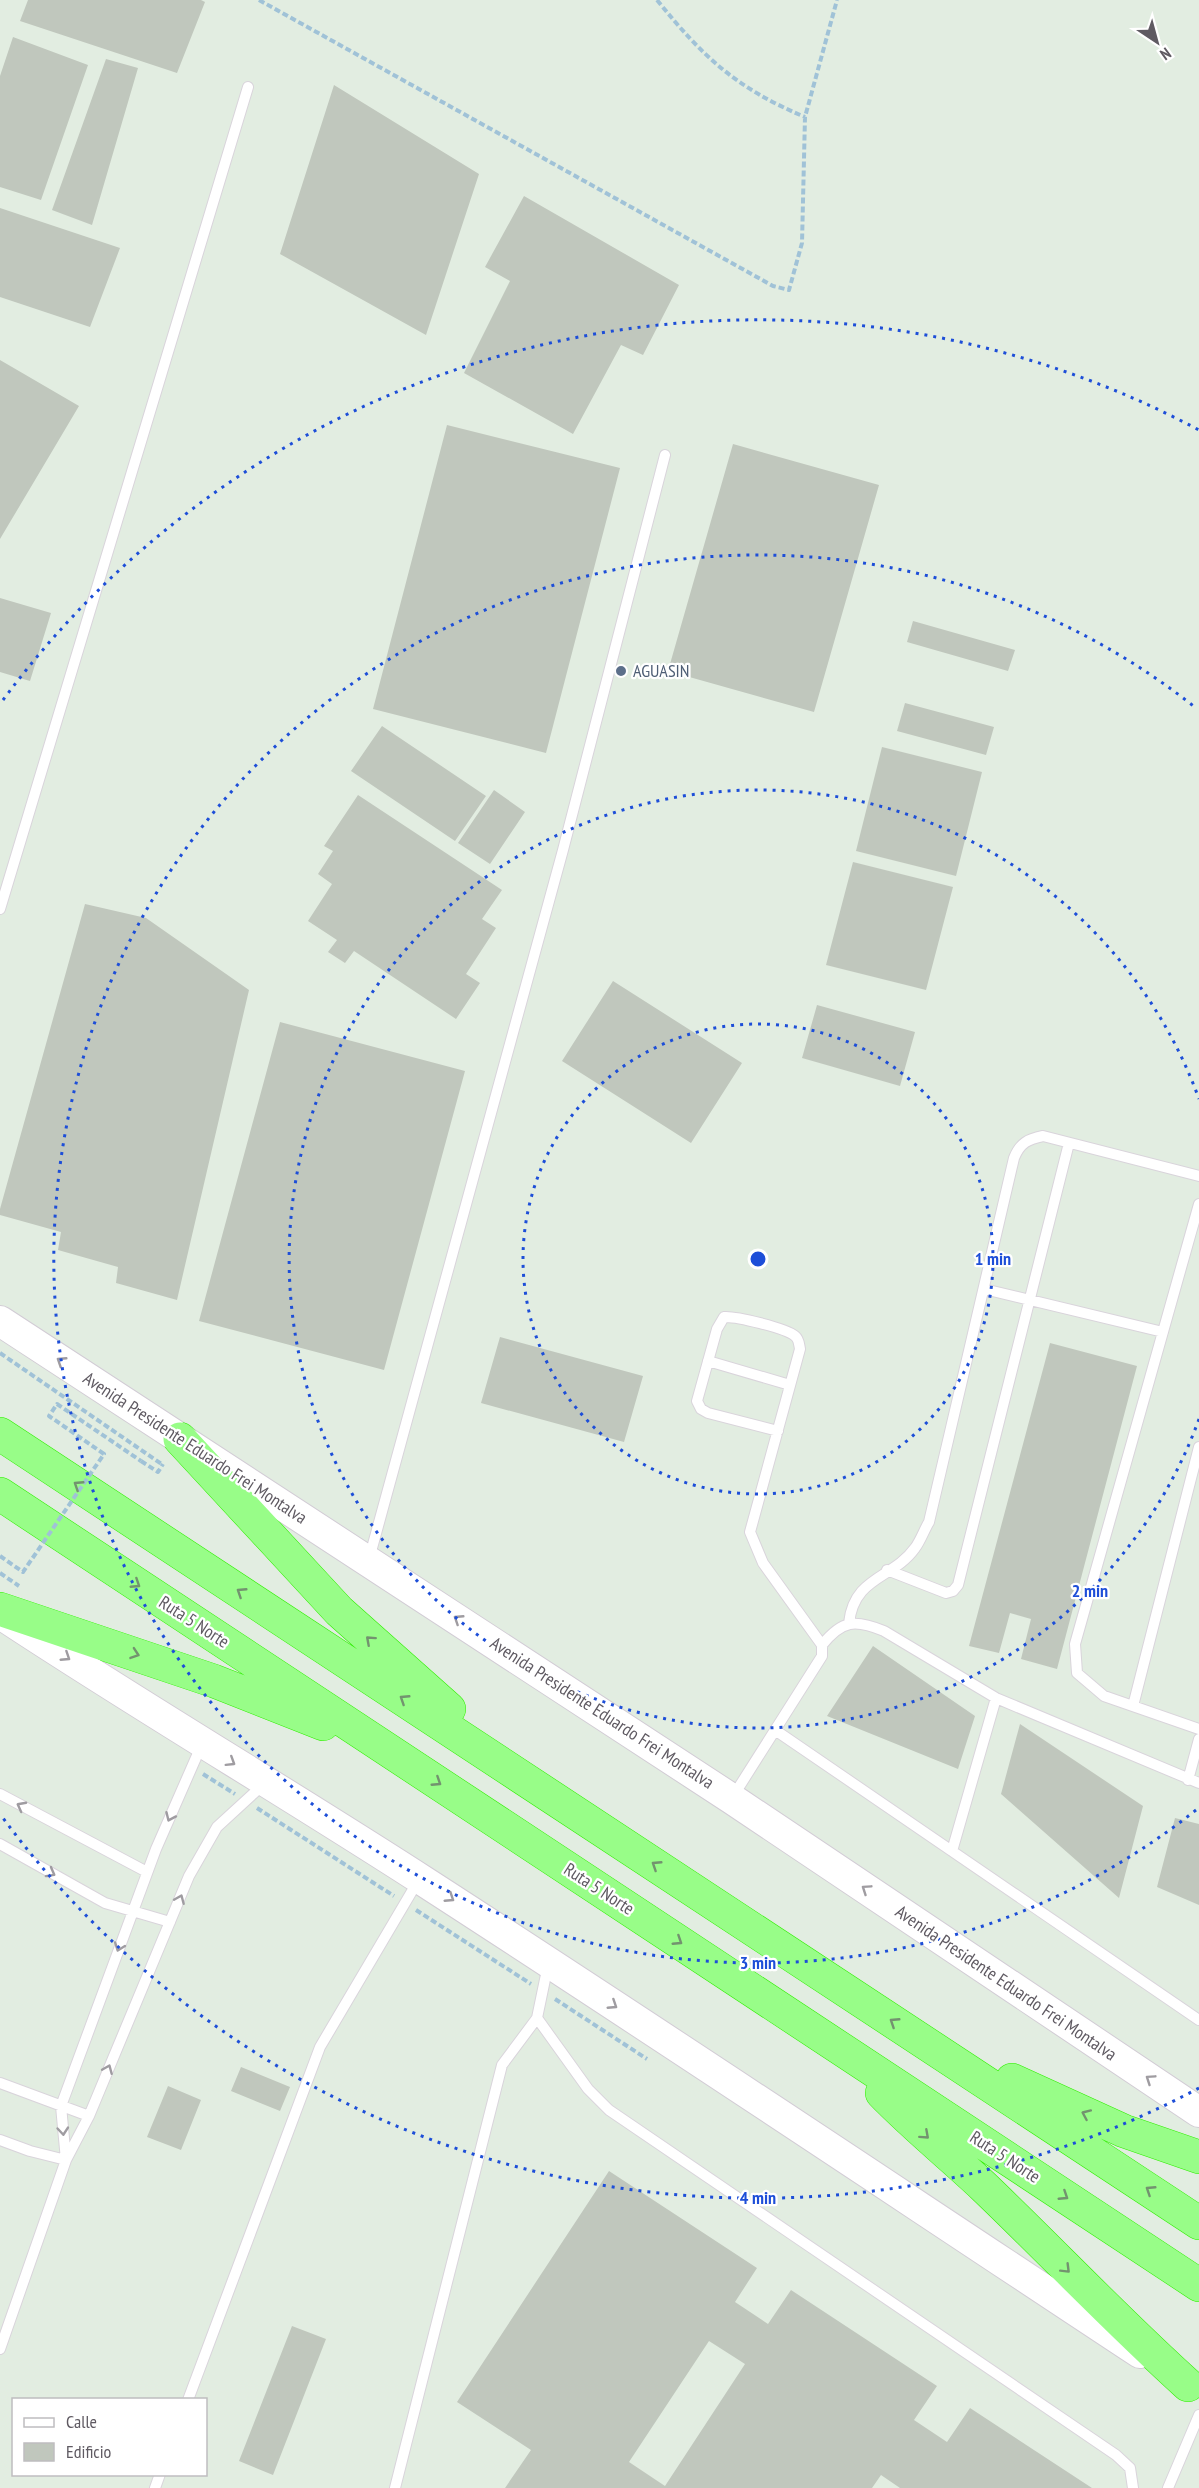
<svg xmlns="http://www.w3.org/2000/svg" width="1199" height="2488" font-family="'PT Sans Narrow',sans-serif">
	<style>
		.building { fill: #c0c7bd; fill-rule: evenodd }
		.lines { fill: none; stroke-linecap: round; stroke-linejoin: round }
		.lane-casing { stroke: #d9d4db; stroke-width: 12 }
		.secondary-casing { stroke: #d2ccd5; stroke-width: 32 }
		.highway-casing { stroke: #2fee00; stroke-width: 34 }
		.path { stroke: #a0c2d7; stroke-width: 4; stroke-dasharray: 6 3; stroke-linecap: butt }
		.lane { stroke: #fff; stroke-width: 10 }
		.secondary { stroke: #fff; stroke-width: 30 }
		.highway { stroke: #98fd88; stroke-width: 33 }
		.path-bridge { stroke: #a0c2d7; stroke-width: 4; stroke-dasharray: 6 3; stroke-linecap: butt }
		.oneway { stroke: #9f9ca1 }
		.oneway2 { stroke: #73936f }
		.ring { fill: none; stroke: #1d4ed8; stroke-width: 3; stroke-dasharray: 3 6 }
		.service-dot { fill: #5c6f8a; stroke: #fff; stroke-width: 2 }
		.labels { text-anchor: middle; stroke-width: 4.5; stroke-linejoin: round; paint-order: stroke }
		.service-label { font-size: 18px; fill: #4e5e75; stroke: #fff; text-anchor: start }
		.street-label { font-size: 18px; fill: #5f5a62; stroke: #fff }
		.centre { fill: #1d4ed8; stroke: #fff; stroke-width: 3 }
		.ring-label { font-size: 18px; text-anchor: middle; font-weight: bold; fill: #1d4ed8; stroke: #fff; stroke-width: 4.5; stroke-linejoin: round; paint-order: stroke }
	</style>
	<rect width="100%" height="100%" fill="#e2ede1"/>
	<path class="building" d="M28 0H201L205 2 177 73 20 21Z
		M13 37 88 65 41 200 0 187V76Z
		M106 59 138 68 92 225 52 210Z
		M334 85 479 174 426 335 280 254Z
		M524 196 679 285 643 355 621 345 573 434 464 373 510 281 485 267Z
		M0 208 120 248 90 327 0 297Z
		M0 360 79 406 0 539Z
		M447 425 620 468 546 753 373 709Z
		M733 444 879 485 814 712 668 671Z
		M0 598 51 613 30 681 0 672Z
		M913 621 1015 650 1008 671 907 642Z
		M905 703 994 727 986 755 897 731Z
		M382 726 486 796 455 841 351 771Z
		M882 747 982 772 956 876 856 851Z
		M494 790 525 812 490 864 458 843Z
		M358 795 502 890 482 919 496 928 466 974 480 983 456 1019 354 951 345 963 328 952 337 940 308 921 332 884 318 874 333 851 324 846Z
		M853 862 953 887 926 990 826 965Z
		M85 904 146 918 249 990 177 1300 116 1283 118 1267 58 1250 61 1232 0 1215V1209Z
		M613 981 742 1063 691 1143 562 1061Z
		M817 1005 915 1032 900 1086 802 1058Z
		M280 1022 465 1071 384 1370 199 1321Z
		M500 1337 643 1376 624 1442 481 1403Z
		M1050 1343 1137 1366 1057 1669 1021 1659 1031 1619 1010 1613 999 1653 969 1646Z
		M873 1646 975 1716 958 1769 827 1716Z
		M1020 1724 1143 1806 1119 1898 1001 1794Z
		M1175 1818 1199 1824V1905L1157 1887Z
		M241 2067 290 2087 280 2111 231 2091Z
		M168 2086 201 2100 181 2150 147 2137Z
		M609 2171 757 2268 735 2302 768 2324 791 2290 937 2386 914 2420 947 2442 970 2408 1092 2488H900L881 2475 872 2488H505L531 2450 457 2402ZM709 2341 745 2364 665 2486 629 2462Z
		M292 2326 326 2339 273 2475 239 2461Z"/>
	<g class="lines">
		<defs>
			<path id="lane" d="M0 909 248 87
				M1199 1204 1075 1644 1077 1673 1104 1696 1199 1729
				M984 1289 1163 1332
				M708 1361 790 1385
				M369 1559 563 850 665 455
				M887 1570 946 1593 953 1591 958 1585 1069 1143
				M849 1623C854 1576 893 1579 915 1548 921 1540 924 1530 929 1522L1014 1158C1020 1143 1028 1139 1043 1136L1199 1176
				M822 1645C842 1620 855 1619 884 1631L996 1698 1199 1783
				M1133 1706 1199 1447
				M775 1730 1199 2020
				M1188 1780 1199 1739
				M0 1794 147 1872
				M732 1798 822 1656V1645L763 1563 750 1532 800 1349C799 1344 799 1339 795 1336 786 1328 735 1316 724 1317L717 1329 697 1401 701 1409 708 1413 778 1431
				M0 1844 105 1903 170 1922
				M952 1851 996 1698
				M537 2018 588 2089 609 2110 1116 2455 1130 2468 1133 2488
				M0 2083 89 2116
				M0 2140 30 2151 66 2160
				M66 2160 61 2106 156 1849 202 1744
				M0 2349 66 2160 89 2116 189 1876 217 1827 265 1783
				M188 2400 320 2047 418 1881
				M155 2488 160 2474
				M395 2488 502 2065 537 2018 548 1965
				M1168 2488 1199 2415"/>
			<path id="secondary" d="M0 1321 732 1799 1199 2112
				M5 1617C143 1708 286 1792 425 1882 665 2037 902 2196 1140 2353"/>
			<path id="highway" d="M0 1434 1199 2223
				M180 1439 339 1611 449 1709
				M0 1494 1199 2285
				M0 1609 214 1681 323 1724
				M1012 2080 1124 2131 1199 2157
				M882 2093C914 2126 950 2155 983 2186 1052 2252 1117 2321 1188 2385"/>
		</defs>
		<use href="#lane" class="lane-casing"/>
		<use href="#secondary" class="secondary-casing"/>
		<use href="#highway" class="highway-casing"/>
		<path class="path" d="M259 0 773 286 789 290 802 243 805 117 837 0
			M657 0C703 57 736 88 805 117
			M0 1353 163 1465
			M141 1461 158 1472 163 1464
			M0 1573 19 1586
			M203 1774 235 1794
			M257 1808 394 1896
			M416 1910 531 1984
			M555 1999 647 2059"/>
		<use href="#lane" class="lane"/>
		<use href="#secondary" class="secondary"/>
		<use href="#highway" class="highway"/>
		<path class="path-bridge" d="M0 1556 23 1572 104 1454 49 1416 57 1404 141 1461"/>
	</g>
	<defs><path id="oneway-chevron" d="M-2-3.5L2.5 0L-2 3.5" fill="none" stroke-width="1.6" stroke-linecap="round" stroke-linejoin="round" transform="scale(1.5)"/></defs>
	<g class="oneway">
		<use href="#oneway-chevron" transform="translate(61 1361) rotate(-147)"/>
		<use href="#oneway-chevron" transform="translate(458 1619) rotate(-147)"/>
		<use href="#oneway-chevron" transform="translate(66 1657) rotate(33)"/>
		<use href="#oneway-chevron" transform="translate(231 1762) rotate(32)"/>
		<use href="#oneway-chevron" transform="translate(21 1806) rotate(-152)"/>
		<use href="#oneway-chevron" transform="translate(170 1817) rotate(114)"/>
		<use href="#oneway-chevron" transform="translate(51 1873) rotate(29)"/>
		<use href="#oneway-chevron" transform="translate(866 1889) rotate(-146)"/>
		<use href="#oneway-chevron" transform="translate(450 1898) rotate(33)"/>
		<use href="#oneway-chevron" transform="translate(180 1899) rotate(-67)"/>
		<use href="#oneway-chevron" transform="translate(119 1947) rotate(110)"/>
		<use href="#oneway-chevron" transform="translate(613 2005) rotate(33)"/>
		<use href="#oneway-chevron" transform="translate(108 2069) rotate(-67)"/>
		<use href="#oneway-chevron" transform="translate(1150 2079) rotate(-146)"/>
		<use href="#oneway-chevron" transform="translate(63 2131) rotate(85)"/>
	</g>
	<g class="oneway2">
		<use href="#oneway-chevron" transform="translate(78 1485) rotate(-147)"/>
		<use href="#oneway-chevron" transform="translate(136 1584) rotate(33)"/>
		<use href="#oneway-chevron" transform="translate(241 1592) rotate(-147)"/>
		<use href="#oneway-chevron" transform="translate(370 1640) rotate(-138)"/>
		<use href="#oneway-chevron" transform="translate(135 1654) rotate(19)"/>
		<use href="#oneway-chevron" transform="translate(404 1699) rotate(-147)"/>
		<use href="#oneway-chevron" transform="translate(437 1782) rotate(33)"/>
		<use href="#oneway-chevron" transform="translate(656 1865) rotate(-147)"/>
		<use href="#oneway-chevron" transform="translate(678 1941) rotate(33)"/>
		<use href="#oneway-chevron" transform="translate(894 2022) rotate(-147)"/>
		<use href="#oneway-chevron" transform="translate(1086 2114) rotate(-156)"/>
		<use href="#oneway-chevron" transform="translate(925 2135) rotate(42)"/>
		<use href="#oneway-chevron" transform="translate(1150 2190) rotate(-147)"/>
		<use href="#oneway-chevron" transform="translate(1064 2196) rotate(33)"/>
		<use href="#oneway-chevron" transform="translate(1066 2269) rotate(45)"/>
	</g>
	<g class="ring">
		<circle cx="758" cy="1259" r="235"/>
		<path d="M1199 1419A469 469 0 1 1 1199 1099"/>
		<path d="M1196 1810A704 704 0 1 1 1196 708"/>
		<path d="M1199 2088A939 939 0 0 1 3 1818M3 700A939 939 0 0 1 1199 430"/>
	</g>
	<circle class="service-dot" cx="621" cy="671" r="6"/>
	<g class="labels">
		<g class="service-label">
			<text x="633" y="677">AGUASIN</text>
		</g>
		<g class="street-label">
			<text transform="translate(195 1448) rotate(33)" y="6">Avenida Presidente Eduardo Frei Montalva</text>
			<text transform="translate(194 1622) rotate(33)" y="6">Ruta 5 Norte</text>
			<text transform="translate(602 1713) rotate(33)" y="6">Avenida Presidente Eduardo Frei Montalva</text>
			<text transform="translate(599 1889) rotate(33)" y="6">Ruta 5 Norte</text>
			<text transform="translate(1006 1983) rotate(34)" y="6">Avenida Presidente Eduardo Frei Montalva</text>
			<text transform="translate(1005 2157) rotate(33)" y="6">Ruta 5 Norte</text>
		</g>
	</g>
	<circle cx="758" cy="1259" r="9" class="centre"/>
	<g class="ring-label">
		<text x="993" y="1265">1 min</text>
		<text x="1090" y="1597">2 min</text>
		<text x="758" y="1969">3 min</text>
		<text x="758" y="2204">4 min</text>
	</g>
	<rect x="12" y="2398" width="195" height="78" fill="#ffffff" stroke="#bfbdc0" stroke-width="1.5"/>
	<rect x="24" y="2418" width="30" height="9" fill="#ffffff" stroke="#bfbdc0" stroke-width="1.5"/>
	<text x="66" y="2428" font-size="18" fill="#5f5a62">Calle</text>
	<rect x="24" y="2443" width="30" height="18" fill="#c0c7bd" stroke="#bfbdc0" stroke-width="1.5"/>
	<text x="66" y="2458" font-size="18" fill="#5f5a62">Edificio</text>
	<g transform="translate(1157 42) rotate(144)" stroke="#ffffff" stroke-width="4.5" paint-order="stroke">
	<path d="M0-4.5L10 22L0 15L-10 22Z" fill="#5f5a62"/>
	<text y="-9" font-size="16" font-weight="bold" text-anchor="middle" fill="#5f5a62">N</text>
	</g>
</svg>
